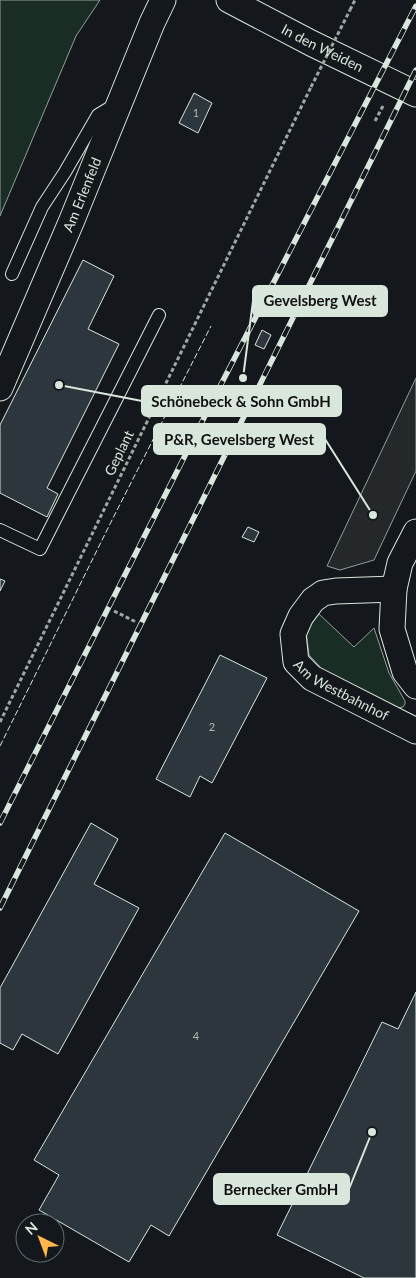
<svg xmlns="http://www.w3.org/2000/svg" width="416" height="1278" font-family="Lato,sans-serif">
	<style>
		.green { fill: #1a2d24; stroke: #939e99 }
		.parking { fill: #24282b; stroke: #939e99 }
		.building { fill: #2c363c; stroke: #d8e6dc }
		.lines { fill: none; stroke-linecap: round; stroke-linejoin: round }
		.lane-casing { stroke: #d8e6dc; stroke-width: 14 }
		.street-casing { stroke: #d8e6dc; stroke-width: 27 }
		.path { stroke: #9da8a2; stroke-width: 3; stroke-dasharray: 4 2.5; stroke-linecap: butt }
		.lane { stroke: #14181c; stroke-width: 12 }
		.street { stroke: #14181c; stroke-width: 25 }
		.rail-casing { stroke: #d8e6dc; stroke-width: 5.5 }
		.rail { stroke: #14181c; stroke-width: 4; stroke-dasharray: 11; stroke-linecap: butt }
		.path-bridge { stroke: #9da8a2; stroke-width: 3; stroke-dasharray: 4 2.5; stroke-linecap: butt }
		.fence { stroke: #d8e6dc; stroke-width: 1; stroke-dasharray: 6 2.5; stroke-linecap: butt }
		.labels { text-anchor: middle; stroke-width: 4; stroke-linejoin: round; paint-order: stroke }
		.number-label { font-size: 11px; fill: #adbab4 }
		.street-label { font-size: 14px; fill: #d8e6dc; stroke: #14181c }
		.leader { fill: none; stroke: #d8e6dc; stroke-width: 2 }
		.callout-dot { fill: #d8e6dc; stroke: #14181c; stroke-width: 2 }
		.callout { fill: #d8e6dc; stroke: #d8e6dc; stroke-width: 2 }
		.callout-label { font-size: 15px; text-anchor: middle; font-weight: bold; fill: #111 }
	</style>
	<rect width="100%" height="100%" fill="#14181c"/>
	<path class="green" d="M0 0H100L76 36 0 216Z
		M319 614 354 647 374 628 389 673 405 701V704L403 707 397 708 322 669 309 655 306 631Z"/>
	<path class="parking" d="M416 378V471L374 560 340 570 327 566Z"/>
	<path class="building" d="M194 93 212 103 198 133 179 123Z
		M83 260 114 276 88 329 119 344 47 488 58 494 47 517 0 493V425Z
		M262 330 271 335 264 349 255 345Z
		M248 527 259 532 254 542 242 537Z
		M0 579 5 581 0 591Z
		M220 655 267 678 212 783 200 776 190 797 156 779Z
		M91 823 118 839 94 884 139 908 58 1054 22 1034 13 1050 0 1043V988Z
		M225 833 359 911 169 1236 151 1225 129 1262 39 1210 59 1175 34 1160Z
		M416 992V1278H364L277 1235 382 1022 398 1029Z"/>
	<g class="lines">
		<defs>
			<path id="lane" d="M12 274 42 207 65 172 98 115 116 104
				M0 530 40 549 159 315"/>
			<g id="street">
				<path id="s1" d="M229 0 311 43 416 94"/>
				<path id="s2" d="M0 388 72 220 152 23 163 0"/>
				<path d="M416 532 400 563 394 589 392 629 405 672 416 686"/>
				<path id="s3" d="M394 589 336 591 323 593 313 600 301 616 293 634 296 662 312 678 416 731"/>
			</g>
		</defs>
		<use href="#lane" class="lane-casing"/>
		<use href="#street" class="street-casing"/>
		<path class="path" d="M350 10 355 0
			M375 121 383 106
			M114 611 136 622
			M0 722 311 87"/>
		<use href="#lane" class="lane"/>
		<use href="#street" class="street"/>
		<defs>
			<path id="rail" d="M0 823 214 398 416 6
				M0 908 416 70"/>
		</defs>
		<use href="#rail" class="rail-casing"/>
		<use href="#rail" class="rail"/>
		<path class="path-bridge" d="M311 87 350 10"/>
		<path class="fence" d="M0 746 112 520 211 326"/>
	</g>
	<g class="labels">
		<g class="number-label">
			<text x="196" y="117">1</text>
			<text x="212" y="731">2</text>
			<text x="196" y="1040">4</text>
		</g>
		<g class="street-label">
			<text dy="5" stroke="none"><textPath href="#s1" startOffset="105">In den Weiden</textPath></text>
			<text dy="5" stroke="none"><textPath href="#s2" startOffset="210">Am Erlenfeld</textPath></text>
			<text transform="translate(119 453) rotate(-64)" y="5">Geplant</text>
			<text dy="5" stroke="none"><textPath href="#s3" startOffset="205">Am Westbahnhof</textPath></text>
		</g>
	</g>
	<path class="leader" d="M243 378L253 301M59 385L142 401M373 515L325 439M372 1132L349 1189"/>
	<g class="callout-dot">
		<circle cx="243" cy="378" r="5"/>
		<circle cx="59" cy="385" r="5"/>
		<circle cx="373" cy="515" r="5"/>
		<circle cx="372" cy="1132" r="5"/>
	</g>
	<g class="callout">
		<rect x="253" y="286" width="134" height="30" rx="5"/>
		<rect x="142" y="386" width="199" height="30" rx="5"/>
		<rect x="154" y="424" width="171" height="30" rx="5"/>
		<rect x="214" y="1174" width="135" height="30" rx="5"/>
	</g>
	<g class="callout-label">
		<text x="320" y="306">Gevelsberg West</text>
		<text x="241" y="407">Schönebeck &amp; Sohn GmbH</text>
		<text x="239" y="445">P&amp;R, Gevelsberg West</text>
		<text x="281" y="1195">Bernecker GmbH</text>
	</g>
	<g transform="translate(40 1238) rotate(318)"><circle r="24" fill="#14181c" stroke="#626a69"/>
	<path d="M0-4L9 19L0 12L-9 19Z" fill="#ffb74d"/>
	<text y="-8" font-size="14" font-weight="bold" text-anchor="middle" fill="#d8e6dc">N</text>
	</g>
</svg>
